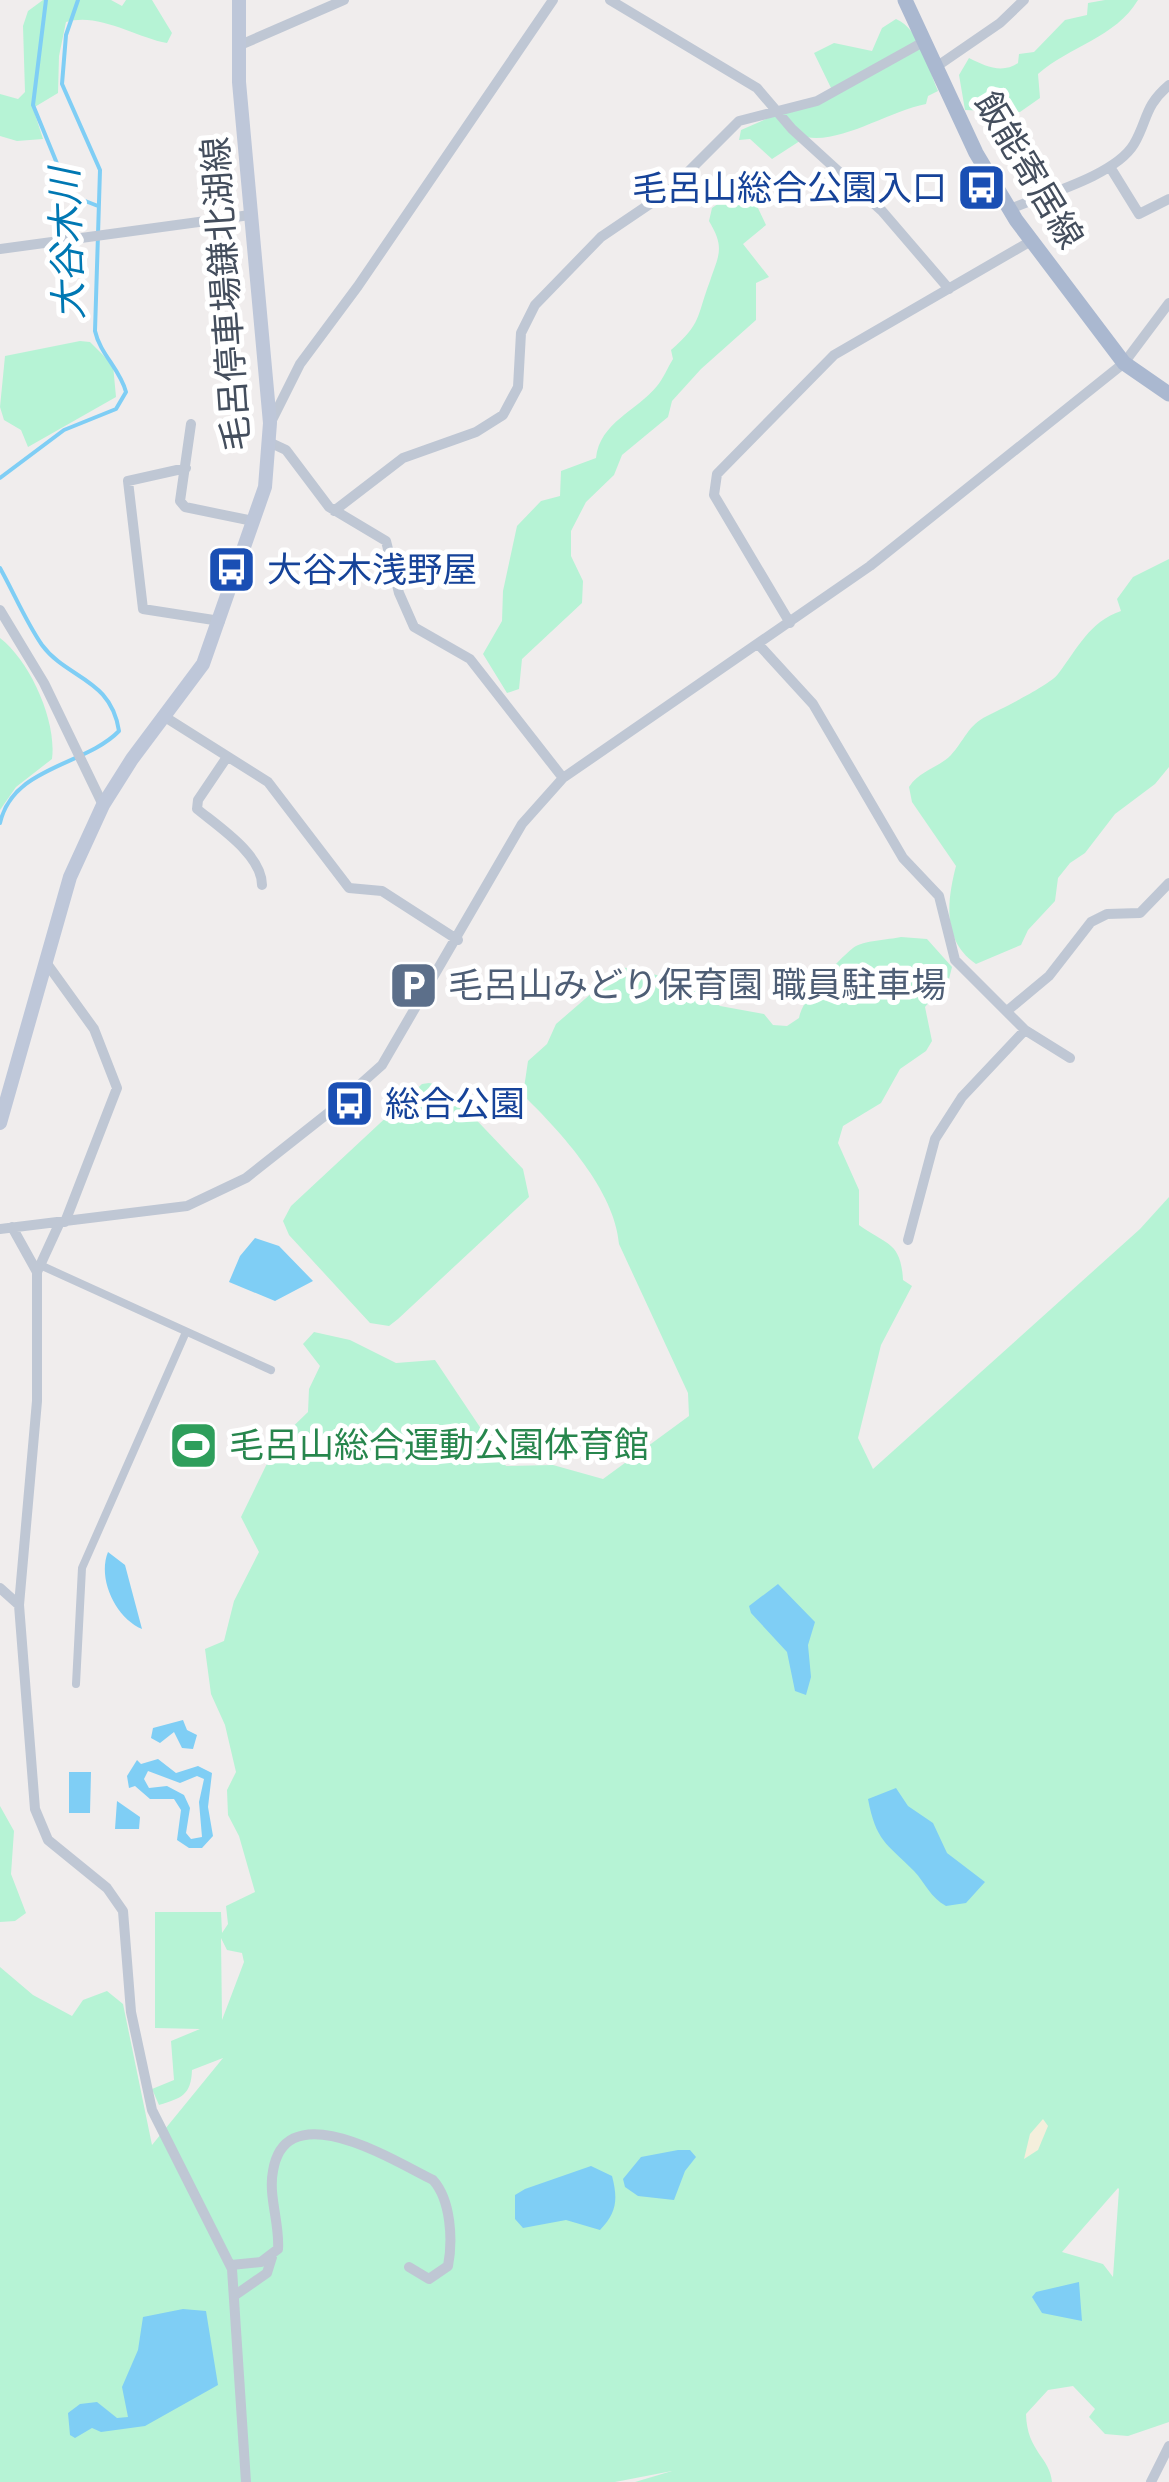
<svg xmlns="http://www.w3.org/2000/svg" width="1169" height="2482" font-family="'IBM Plex Sans','Noto Sans JP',sans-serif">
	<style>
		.green { fill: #b6f3d5; fill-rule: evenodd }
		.sand { fill: #f4efdc }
		.water { fill: #7fcef5; fill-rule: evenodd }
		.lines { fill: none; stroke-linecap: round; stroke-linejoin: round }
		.stream { stroke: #7fcef5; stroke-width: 4 }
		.pedestrian { stroke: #bfc7d4; stroke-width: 8 }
		.minor { stroke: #bfc7d4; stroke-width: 10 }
		.secondary { stroke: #bec7d9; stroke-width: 14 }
		.primary { stroke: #aab8d0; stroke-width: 15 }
		.labels { text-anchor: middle; stroke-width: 10; stroke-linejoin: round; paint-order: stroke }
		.street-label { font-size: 35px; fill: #444e5d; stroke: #fff }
		.transit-label { font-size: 35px; fill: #164399; stroke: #fff; text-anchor: start }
		.service-label { font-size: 35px; fill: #4e5e75; stroke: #fff; text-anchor: start }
		.leisure-label { font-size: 35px; fill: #27864d; stroke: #fff; text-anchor: start }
		.water-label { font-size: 38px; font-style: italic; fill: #0078b3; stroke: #fff }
	</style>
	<rect width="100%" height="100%" fill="#f0eded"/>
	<path class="green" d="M43 0H111L122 6 126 0H152L172 33 167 43C135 37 98 12 66 22L59 56 58 93 33 108 43 139 17 141 0 136V94L18 99 25 92 23 26 28 11Z
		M1105 0H1138C1115 38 1070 46 1038 74L1040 98 1020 112 965 110 959 75 969 58C985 66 1002 74 1018 63L1019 54 1034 52 1065 20 1087 15 1088 3Z
		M896 19C920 29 928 68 938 91L928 96 926 104C889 111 841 144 806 137L772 159 750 139 739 140 741 130 832 90 814 53 834 43 872 51 882 28Z
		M751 181 767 189 766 200 757 206 766 225 743 244 769 277 756 283V320L701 369 672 401 668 417 622 455 614 475 586 502 571 531V556L583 581 582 603 522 659 519 689 507 693 483 654 502 621 503 591 517 526 541 501 560 496 561 471 596 458C600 422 637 411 657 386 663 379 668 367 673 359L671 350C702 323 696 318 710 281 719 254 725 248 709 221L712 208Z
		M80 341 90 342 113 365 116 397 28 447 21 430 4 420 0 407 5 356Z
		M1169 559V767L1155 784 1115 814 1085 853 1070 863 1058 878 1055 901 1028 930 1021 945 976 964C942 941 947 901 956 866L912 802 909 787C920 770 937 769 951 755 964 741 968 725 987 716 1001 709 1050 685 1058 674 1078 648 1089 622 1121 611L1117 599 1133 577Z
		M0 638C30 661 57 721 52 759L16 787 0 810Z
		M901 937 927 939 952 967 949 979 925 1007 932 1041 926 1051 900 1069 881 1103 843 1126 838 1143 859 1190V1225C886 1245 901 1241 903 1280L912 1286 881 1345 858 1438 873 1469 1140 1229 1169 1197V2422L1128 2436 1105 2434 1089 2417 1095 2409 1073 2386 1048 2390 1026 2414C1027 2452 1050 2457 1052 2482H635L672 2471 615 2482H0V1967L33 1995 72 2016 83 2000 107 1991 123 2004 152 2145 223 2058 192 2070C191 2095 182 2098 159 2105L152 2089 174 2080 171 2041 200 2029 155 2028V1912H221L222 1933 228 1924 226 1906 255 1892 239 1836 228 1815 227 1790 236 1772 225 1725 211 1694 205 1649 224 1641 234 1601 259 1552 241 1517 278 1441 308 1412 309 1389 320 1366 303 1344 314 1332 350 1340 396 1363 435 1360 506 1466 553 1465 603 1479 689 1416 688 1393 619 1244C615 1191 561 1132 523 1095L528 1061 547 1044 556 1024 622 967 691 983 720 1006 764 1014 773 1025 787 1026 799 1018C803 997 836 962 853 948 864 940 888 940 901 937ZM221 1938 227 1950 242 1953 244 1962 222 2020ZM1118 2188 1119 2189 1113 2277 1103 2264 1062 2252Z
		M429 1083 444 1086 523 1169 529 1197 398 1319 389 1326 370 1323 289 1235 283 1221 291 1206 422 1084Z
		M0 1806 14 1831 11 1874 26 1913 15 1921 0 1922Z"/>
	<path class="sand" d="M1043 2119 1048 2126 1038 2150 1024 2159 1030 2134Z"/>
	<path class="water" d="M255 1238 279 1246 313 1281 275 1301 229 1282 240 1256Z
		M108 1552 125 1565 142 1629C116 1618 97 1579 108 1552Z
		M778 1584 815 1622 808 1645 811 1677 806 1695 795 1691 787 1652 751 1613 749 1606Z
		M183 1720 187 1730 197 1735 193 1749 182 1748 174 1732 160 1743 151 1738 153 1728Z
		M158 1759 176 1773 198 1766 212 1773 208 1807 213 1836 202 1848H189L177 1840 181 1810 174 1799H150L135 1786 129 1788 127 1776 137 1760 141 1764ZM148 1771 180 1783 197 1776 204 1779 199 1802 202 1837 191 1839 186 1833 190 1808 184 1795 167 1786 149 1788 144 1779Z
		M69 1772H91L90 1813H69Z
		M896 1788 908 1806 933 1823 947 1853 985 1882 966 1903 946 1906C930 1897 926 1884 914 1871 886 1843 876 1841 868 1799Z
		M117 1801 140 1817 139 1829H115Z
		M678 2150H690L696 2157 685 2171 674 2200 638 2196 625 2187 623 2179 641 2157Z
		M591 2166 612 2176C618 2199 617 2213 600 2230L566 2220 523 2228 515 2219V2195L525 2189Z
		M1079 2282 1082 2321 1042 2313 1032 2297 1036 2292Z
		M183 2309 206 2311 218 2385 145 2426 101 2432 92 2428 75 2438 70 2435 68 2413 80 2404 97 2402 117 2418 128 2417 122 2387 138 2350 143 2317Z"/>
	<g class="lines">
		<path class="stream" d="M46 0 33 105 65 183 75 197 98 206
			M0 478 64 430 116 409 126 392C120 369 100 354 95 331L100 170 62 84 66 35 78 0
			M0 568C14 593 26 622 42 645 67 679 111 678 119 731 85 766 13 766 0 823"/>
		<path class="pedestrian" d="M40 1265 271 1370
			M76 1684 82 1568 186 1332"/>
		<path class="minor" d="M610 0 757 88 792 129 882 211 949 289
			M238 46 344 0
			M936 67 1000 23 1024 0
			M1110 167 1139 214 1169 199
			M1010 209C1043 195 1115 176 1134 144 1148 120 1144 106 1169 85
			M0 249 250 215
			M271 422 300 364 358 286 553 0
			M191 424 180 501 185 507 253 521
			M271 443 286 450 329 507 386 541 399 593 414 627 470 659 563 778
			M186 468 128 481 143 609 220 621
			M334 511 403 458 476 432 503 415 518 387 521 333 535 305 601 237 669 191 739 121 817 101 925 41
			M0 610 44 683 103 805
			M790 623 714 495 717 474 834 355 1031 241
			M759 645 813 704 903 858 939 896 955 960 1025 1030 1070 1058
			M165 717 268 782 349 888 382 891 458 940
			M227 757 198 800 197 809C219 827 262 855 262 885
			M45 961 94 1029 117 1088 65 1222
			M1007 1011 1049 976 1091 922 1107 914 1140 913 1169 883
			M60 1222 37 1272V1401L19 1605 35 1809 48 1840 107 1888 123 1911 131 2012 152 2110 232 2269 246 2482
			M12 1227 37 1272
			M0 1229 187 1206 246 1178 327 1114 382 1065 522 824 563 778 870 566 1124 363 1169 303
			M908 1240 935 1139 962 1097 1025 1030
			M0 1588 19 1605
			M231 2265 261 2262 278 2249C280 2224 268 2196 273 2171 286 2092 396 2162 433 2180 451 2200 453 2240 448 2266L429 2279 409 2267
			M234 2296 267 2273 272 2257
			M1151 2482 1169 2446"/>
		<path class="secondary" d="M0 1123 70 877 103 805 132 759 203 664 265 487 270 423 239 82V0"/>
		<path class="primary" d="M905 0 976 153 1016 220 1124 363 1169 394"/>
	</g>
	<defs>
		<symbol id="bus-square" viewBox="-11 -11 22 22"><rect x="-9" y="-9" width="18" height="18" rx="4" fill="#1a4fb4" stroke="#fff"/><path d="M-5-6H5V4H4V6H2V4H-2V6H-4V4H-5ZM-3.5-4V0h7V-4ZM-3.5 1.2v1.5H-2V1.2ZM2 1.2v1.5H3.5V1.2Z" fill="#fff"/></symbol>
		<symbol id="parking-square" viewBox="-11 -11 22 22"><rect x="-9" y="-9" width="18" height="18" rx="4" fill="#5c6f8a" stroke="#fff"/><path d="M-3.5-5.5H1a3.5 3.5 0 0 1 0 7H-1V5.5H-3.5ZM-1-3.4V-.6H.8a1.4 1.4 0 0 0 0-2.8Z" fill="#fff"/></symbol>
		<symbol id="stadium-square" viewBox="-11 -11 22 22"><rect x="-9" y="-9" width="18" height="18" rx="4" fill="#2e9e5b" stroke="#fff"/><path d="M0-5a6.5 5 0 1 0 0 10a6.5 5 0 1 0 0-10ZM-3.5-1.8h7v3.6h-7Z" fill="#fff"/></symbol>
	</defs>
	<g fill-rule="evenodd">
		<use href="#bus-square" x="954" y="160" width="55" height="55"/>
		<use href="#bus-square" x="204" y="542" width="55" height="55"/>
		<use href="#parking-square" x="386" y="958" width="55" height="55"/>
		<use href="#bus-square" x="322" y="1076" width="55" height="55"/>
		<use href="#stadium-square" x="166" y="1418" width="55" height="55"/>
	</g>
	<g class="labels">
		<g class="street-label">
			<text transform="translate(1029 170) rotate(59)" y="12">飯能寄居線</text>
			<text transform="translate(226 294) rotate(-94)" y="12">毛呂停車場鎌北湖線</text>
		</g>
		<g class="transit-label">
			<text x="947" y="200" text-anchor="end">毛呂山総合公園入口</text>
			<text x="267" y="582">大谷木浅野屋</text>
			<text x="385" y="1116">総合公園</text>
		</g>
		<g class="service-label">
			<text x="448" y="997">毛呂山みどり保育園 職員駐車場</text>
		</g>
		<g class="leisure-label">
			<text x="229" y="1457">毛呂山総合運動公園体育館</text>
		</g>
		<g class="water-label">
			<text transform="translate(67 244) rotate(-92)" y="13">大谷木川</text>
		</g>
	</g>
</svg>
